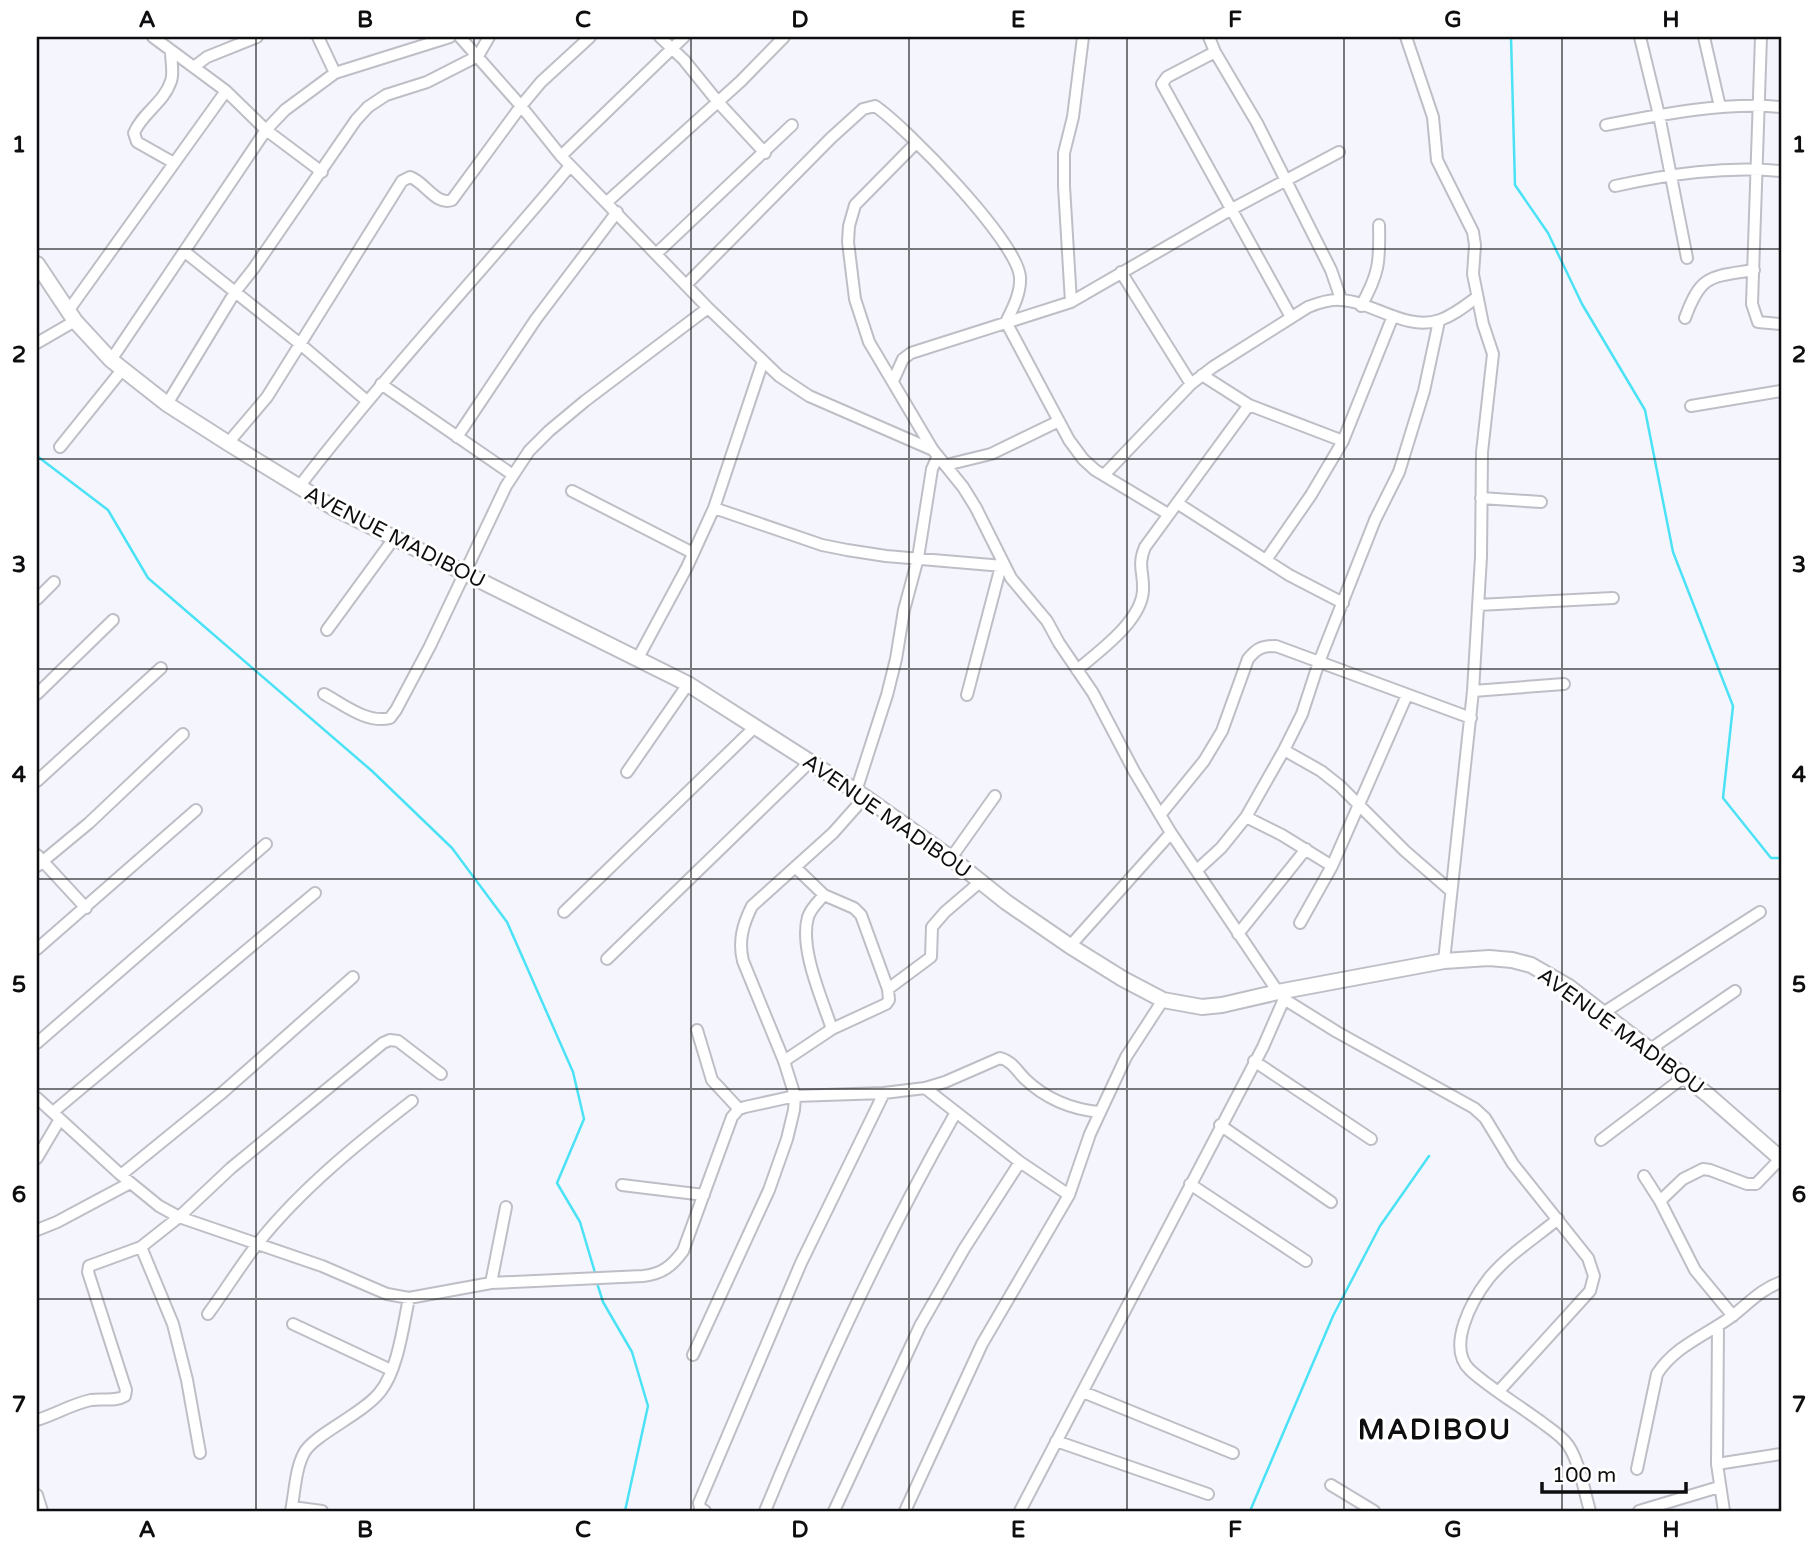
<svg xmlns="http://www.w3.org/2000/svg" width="1818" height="1548" font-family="'Varela Round',sans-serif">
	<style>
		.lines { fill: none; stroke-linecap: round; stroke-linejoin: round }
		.stream { stroke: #4ce2f6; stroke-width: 2.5 }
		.minor-casing { stroke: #bebfc6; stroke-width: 14 }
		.tertiary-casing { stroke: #bebfc6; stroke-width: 18 }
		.minor { stroke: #fff; stroke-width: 10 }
		.tertiary { stroke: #fff; stroke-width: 14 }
		.grid { fill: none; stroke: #0e0e10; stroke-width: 2; stroke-opacity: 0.55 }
		.labels { text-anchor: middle; stroke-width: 6; stroke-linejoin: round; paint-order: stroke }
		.street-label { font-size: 21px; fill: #0e0e10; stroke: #fff }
		.district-label { font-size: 28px; font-weight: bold; letter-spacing: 2px; fill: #0e0e10; stroke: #fff }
		.neatline { fill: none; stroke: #0e0e10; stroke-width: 2.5 }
		.grid-label { font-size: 23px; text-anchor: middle; font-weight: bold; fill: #0e0e10 }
	</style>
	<rect width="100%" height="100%" fill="#f5f6fd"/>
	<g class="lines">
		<path class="stream" d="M1511 37 1515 185 1548 233 1582 304 1645 410 1673 552 1733 706 1723 798 1771 858H1781
			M37 456 108 510 148 578 372 771 452 848 507 922 573 1072 584 1119 557 1183 580 1222 596 1276
			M597 1283 603 1302 632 1352 648 1406 625 1511
			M1250 1511 1333 1316 1380 1226 1429 1156"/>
		<defs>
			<path id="minor" d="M153 37 226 91 266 130 322 172
				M318 37 335 73
				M460 37 521 106 561 156 708 308 779 376 809 396 933 450 963 487 976 508 1011 578 1047 621 1059 643 1093 693 1134 771 1171 833 1278 992 1284 999 1337 1032 1474 1108 1485 1118 1513 1164 1588 1258 1594 1276 1590 1291 1499 1391
				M660 37 684 60 718 102 765 153
				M1209 37 1215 52 1257 123 1331 270 1341 299
				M1406 37 1433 117 1437 160 1473 232 1475 245 1473 274 1483 324 1493 354 1482 452 1481 557 1473 691 1444 961
				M1640 37 1659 115 1687 258
				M1704 37 1720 107
				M1761 37 1752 304 1758 322 1781 324
				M171 52C171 61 174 73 171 81 164 103 142 113 134 133L137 142 174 163
				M1215 52 1167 77 1162 84 1291 317
				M195 66 207 57 257 37
				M1606 125C1663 114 1723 102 1781 107
				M916 143 855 205 849 226 848 242 855 299 869 342 933 450
				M561 156 684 37
				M1615 186C1670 174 1724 166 1781 171
				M607 202 741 81 784 37
				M185 252 299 343 367 401
				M656 254 792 125
				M1121 272 1191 384
				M686 285 831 138 863 109 875 106C906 127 1017 241 1020 277 1021 293 1013 308 1006 322L1069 440 1083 459 1095 470 1168 514
				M1071 302 1064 186V153L1073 117 1083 37
				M1361 306C1379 274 1380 262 1379 225
				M68 311 226 91
				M1685 318C1701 274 1710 277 1754 270
				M37 343 75 321
				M111 360 266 130 285 110 335 73 450 37
				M1202 375 1249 405 1343 441
				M893 381 903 359 911 353 1071 302 1232 209 1339 152
				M381 384 513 475
				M167 404 235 292 254 268 356 120 368 107 386 95 427 82 478 56 489 37
				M1691 406 1781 391
				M457 437 536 319 617 212
				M228 443 267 397 402 181 410 177C425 182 436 206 452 200L521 106 541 82 590 37
				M60 447 122 370
				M946 465 991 454 1059 421
				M1104 475 1191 384 1213 367 1308 307C1318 303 1329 299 1340 300 1372 301 1406 332 1440 320 1454 315 1465 306 1477 297
				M298 488C384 376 480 274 570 166
				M572 491 693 553
				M1481 498 1541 502
				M1177 503 1289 575 1343 603
				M714 508 822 545 847 550 886 556 1003 566
				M1266 560 1311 495 1343 441 1393 316
				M37 599 54 582
				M1478 605 1613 598
				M327 630 395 537
				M638 658 687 567 714 508 763 361
				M1077 670C1098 652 1142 621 1143 590 1144 572 1137 566 1145 547L1249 405
				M1473 691 1564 684
				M37 694 113 620
				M324 694C343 704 367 724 390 718L396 710 430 646 506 486 529 451 549 431 585 401 708 308
				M967 695 1001 566
				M1284 750 1321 771 1340 786 1405 851 1451 891
				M627 772 688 684
				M37 781 161 668
				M856 791 887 695 896 659 904 610 918 558 932 469 938 456
				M1160 815 1204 761 1222 731 1248 659C1257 648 1262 646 1276 646L1471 718
				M1246 817 1282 835 1332 866
				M37 855 86 908
				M951 858 995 796
				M37 866 89 823 183 734
				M1197 870 1221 848 1246 817 1284 750 1302 714 1319 662 1375 520 1399 472 1424 391 1439 321
				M824 895C818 902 811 908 808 917 799 948 822 999 832 1029
				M564 912 756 726
				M1300 923 1332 866 1407 695
				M1238 934 1306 849
				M1070 946 1171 833
				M37 949 196 810
				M607 959 810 762
				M888 989 931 957 932 927 945 912 980 882
				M1603 1013 1760 912
				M697 1030 712 1080 739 1109
				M37 1043 266 844
				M1649 1050 1735 991
				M784 1061 832 1029 886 1004 889 1000 888 989 861 915 854 908 824 895 795 867
				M1254 1061 1371 1139
				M925 1088 1020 1162 1069 1195
				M37 1098 121 1175 159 1206 179 1217 322 1266 387 1294 409 1298 491 1283 643 1276C662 1274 672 1266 683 1251L732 1117 739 1109 745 1107 795 1096 884 1093 925 1088 945 1082 1000 1058C1012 1061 1017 1071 1025 1079 1046 1099 1070 1109 1099 1112
				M53 1112 315 893
				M1220 1125 1331 1202
				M1601 1140 1684 1077
				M37 1158 60 1119
				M121 1175 223 1092 353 977
				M1644 1176 1660 1201 1695 1270 1733 1316
				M1190 1184 1306 1261
				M622 1185 704 1195
				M1660 1201 1683 1179 1703 1169 1710 1170 1747 1184H1756L1781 1158
				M1558 1219C1535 1238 1508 1255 1489 1278 1472 1300 1446 1347 1470 1370 1491 1389 1517 1404 1540 1421 1549 1428 1561 1435 1568 1445 1580 1463 1584 1491 1590 1511
				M37 1230 57 1222 130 1183
				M141 1247 173 1324 187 1380 200 1453
				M491 1283 506 1207
				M208 1314C225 1291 240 1266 258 1243 301 1189 358 1143 412 1101
				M293 1324 391 1370
				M1718 1326 1717 1464 1724 1511
				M693 1355 769 1190 787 1139 794 1110 795 1096 784 1061 743 961C738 941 743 924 752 906L833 833 865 797
				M1083 1392 1233 1453
				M37 1420C56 1414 72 1404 91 1400 102 1398 115 1402 125 1396L126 1390 88 1272 89 1266 141 1247 179 1217 231 1168 383 1043 390 1040 398 1041 441 1074
				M1056 1441 1208 1494
				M1717 1464 1781 1454
				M1637 1469 1657 1374C1675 1346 1706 1335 1731 1317 1748 1304 1761 1289 1781 1282
				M1331 1485 1374 1511
				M37 1495 42 1511
				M292 1507 322 1511
				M291 1511C295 1492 295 1470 304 1453 313 1435 363 1414 380 1392 398 1370 403 1326 409 1298
				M705 1511 700 1508 699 1503 801 1263 884 1093
				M765 1511C821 1375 882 1242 955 1114
				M834 1511 920 1326 964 1249 1020 1162
				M905 1511 982 1344 1069 1195 1090 1134 1126 1057 1163 1000
				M1020 1511 1263 1047 1284 999
				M1639 1511 1719 1487"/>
			<path id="tertiary" d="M37 264 75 321 111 360 167 404 228 443 334 508 688 684 865 797 951 858 1006 902 1070 946 1123 979 1163 1000 1202 1007 1222 1005 1278 992 1444 961 1489 958 1512 960 1531 965 1569 987 1708 1095 1781 1159"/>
		</defs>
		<use href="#minor" class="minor-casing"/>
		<use href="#tertiary" class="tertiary-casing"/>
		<use href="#minor" class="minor"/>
		<use href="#tertiary" class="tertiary"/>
	</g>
	<path class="grid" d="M256 37V1511M474 37V1511M691 37V1511M909 37V1511M1127 37V1511M1344 37V1511M1562 37V1511M37 249H1781M37 459H1781M37 669H1781M37 879H1781M37 1089H1781M37 1299H1781"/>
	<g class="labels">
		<g class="street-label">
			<text transform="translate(395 537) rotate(27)" y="7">AVENUE MADIBOU</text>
			<text transform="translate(887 816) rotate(35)" y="7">AVENUE MADIBOU</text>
			<text transform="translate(1621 1031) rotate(36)" y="7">AVENUE MADIBOU</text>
		</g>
		<g class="district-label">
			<text x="1435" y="1439">MADIBOU</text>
		</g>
	</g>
	<rect width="1818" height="1548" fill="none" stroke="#ffffff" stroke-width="77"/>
	<path d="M1542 1482v10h144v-10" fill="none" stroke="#0e0e10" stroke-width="3.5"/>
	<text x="1552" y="1482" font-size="21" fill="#0e0e10" stroke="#ffffff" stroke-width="5" paint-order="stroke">100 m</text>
	<rect x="38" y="38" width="1742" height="1472" class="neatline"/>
	<g class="grid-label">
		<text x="147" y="27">A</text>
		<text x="365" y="27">B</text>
		<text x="583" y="27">C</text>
		<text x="800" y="27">D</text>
		<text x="1018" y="27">E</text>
		<text x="1235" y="27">F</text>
		<text x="1453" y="27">G</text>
		<text x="1671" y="27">H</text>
		<text x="19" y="152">1</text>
		<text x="1799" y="152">1</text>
		<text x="19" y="362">2</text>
		<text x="1799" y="362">2</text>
		<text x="19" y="572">3</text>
		<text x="1799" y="572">3</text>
		<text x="19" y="782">4</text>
		<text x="1799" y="782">4</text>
		<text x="19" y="992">5</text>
		<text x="1799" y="992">5</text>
		<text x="19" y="1202">6</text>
		<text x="1799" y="1202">6</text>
		<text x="19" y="1412">7</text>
		<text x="1799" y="1412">7</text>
		<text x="147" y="1537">A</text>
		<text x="365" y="1537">B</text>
		<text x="583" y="1537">C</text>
		<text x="800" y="1537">D</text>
		<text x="1018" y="1537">E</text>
		<text x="1235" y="1537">F</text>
		<text x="1453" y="1537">G</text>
		<text x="1671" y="1537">H</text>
	</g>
</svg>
